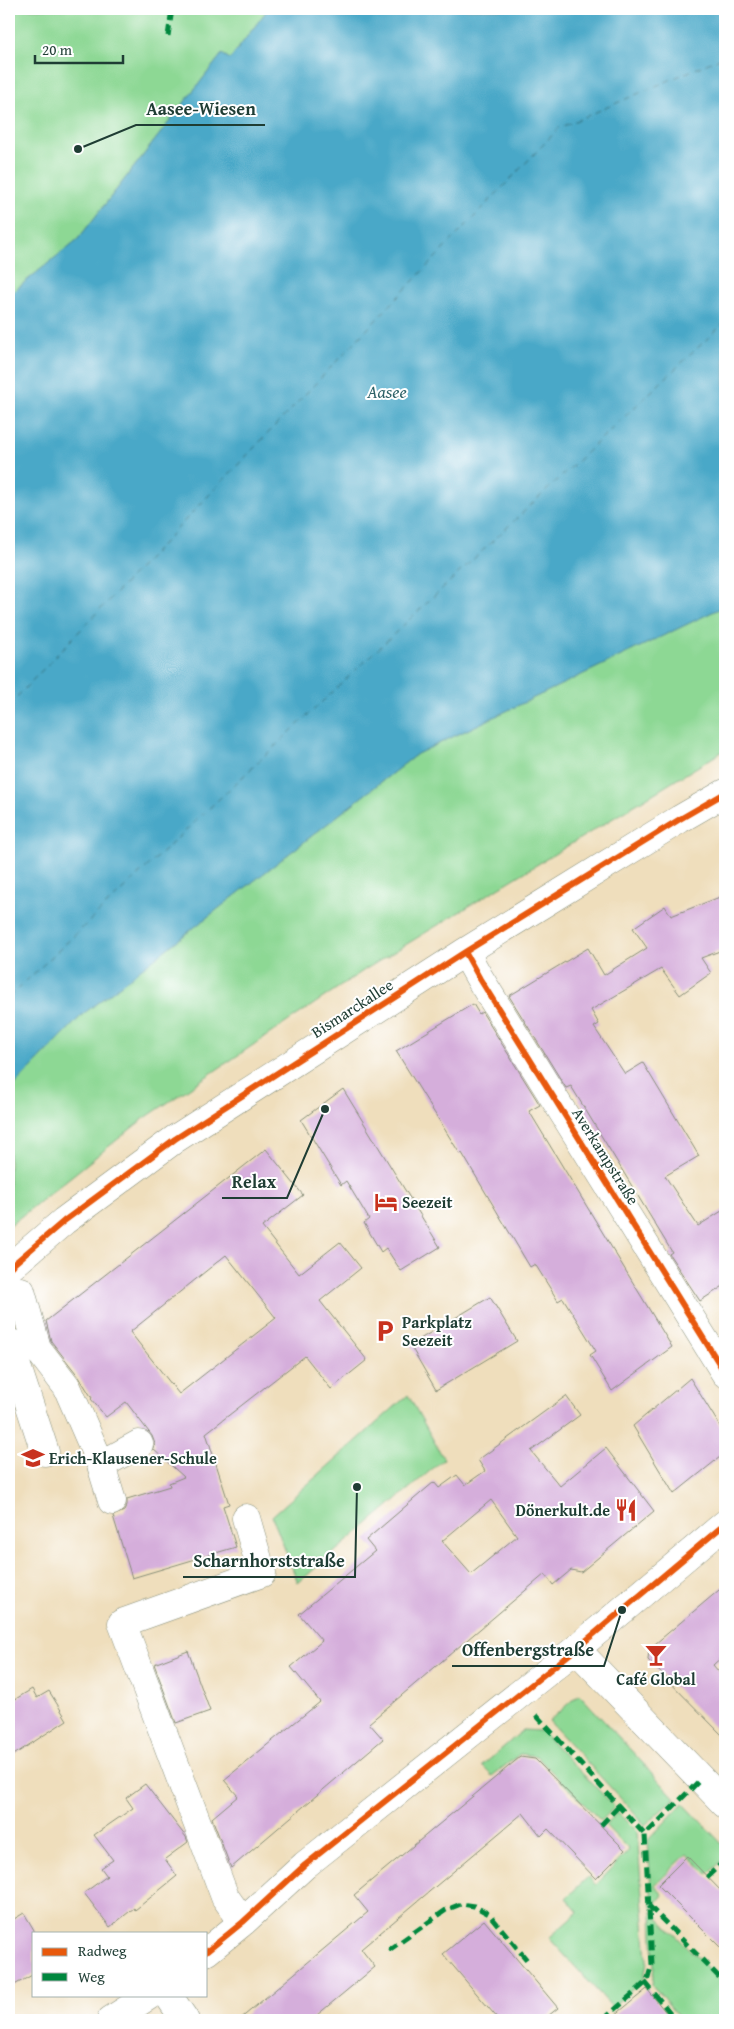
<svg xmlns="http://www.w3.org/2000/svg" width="734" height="2029" font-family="'Gentium Book Plus',serif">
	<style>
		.green { fill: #8dd894; stroke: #568a64 }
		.water { fill: #4aa8c8; stroke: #34727e }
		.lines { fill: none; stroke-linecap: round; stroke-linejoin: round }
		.ferry { stroke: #2e6268; stroke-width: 1; stroke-dasharray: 6 5; stroke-linecap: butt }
		.building { fill: #d5aedb; fill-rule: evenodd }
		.minor-casing { stroke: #878e78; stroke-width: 29 }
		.minor { stroke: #fff; stroke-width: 28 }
		.quiet { stroke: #00873e; stroke-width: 5; stroke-dasharray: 10 5; stroke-linecap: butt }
		.cycleway-casing { stroke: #fff; stroke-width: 9 }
		.cycleway { stroke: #e8590c; stroke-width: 6 }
		.labels { text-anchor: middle; stroke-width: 4; stroke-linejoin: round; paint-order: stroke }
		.street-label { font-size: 16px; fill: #1f3d34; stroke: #fff }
		.poi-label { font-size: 16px; font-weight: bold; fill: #1f3d34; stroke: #fff; text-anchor: start }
		.water-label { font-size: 18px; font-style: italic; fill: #2e6268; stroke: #fff }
		.leader { fill: none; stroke: #1f3d34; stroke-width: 2 }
		.callout-dot { fill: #1f3d34; stroke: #fff; stroke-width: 2 }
		.callout-label { font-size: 18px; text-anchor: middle; font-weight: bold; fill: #1f3d34; stroke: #fff; stroke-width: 4; stroke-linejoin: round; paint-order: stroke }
	</style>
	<rect width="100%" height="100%" fill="#fff"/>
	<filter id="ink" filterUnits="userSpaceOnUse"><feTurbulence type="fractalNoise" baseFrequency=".02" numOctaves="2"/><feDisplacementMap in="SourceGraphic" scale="10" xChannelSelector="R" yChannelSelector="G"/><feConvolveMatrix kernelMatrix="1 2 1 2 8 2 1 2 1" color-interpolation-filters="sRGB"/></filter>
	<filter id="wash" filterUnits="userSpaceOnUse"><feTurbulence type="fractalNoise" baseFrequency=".0096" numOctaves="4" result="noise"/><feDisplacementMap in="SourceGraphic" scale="20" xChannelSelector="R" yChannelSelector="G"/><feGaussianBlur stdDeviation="1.12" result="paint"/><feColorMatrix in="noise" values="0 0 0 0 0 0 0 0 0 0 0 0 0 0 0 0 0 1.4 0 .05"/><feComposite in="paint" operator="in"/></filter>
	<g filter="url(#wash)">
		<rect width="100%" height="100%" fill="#efdebc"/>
		<path class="green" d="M9 9H268L230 59 222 54 78 239 9 295V53L13 50 9 40Z
			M725 606V750L366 969 142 1120 9 1226V1091L83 1014 417 754Z
			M408 1395 444 1459 298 1583 272 1516Z
			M579 1694 675 1798 645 1825 549 1721Z
			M523 1730 541 1731 615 1807 601 1821 536 1756 520 1754 492 1776 482 1766Z
			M683 1803 725 1847V1858L708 1874 687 1854 655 1885 663 1895 655 1905V1910L652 1907 648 1840Z
			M618 1812 637 1831 647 1961 644 1979 612 2007 549 1938 578 1912 566 1898 588 1877 596 1885 629 1850 605 1825Z
			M652 1911 725 1986V2020H682L652 1985 654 1966Z"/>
		<path class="water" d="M268 9H725V606L417 754 83 1014 9 1091V295L78 239 222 54 230 59Z"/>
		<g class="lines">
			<path class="ferry" d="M9 705 559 128 725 56
				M9 997 725 322"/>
		</g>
		<g id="blocks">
			<path class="building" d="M725 895V949L701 958 711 973 680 995 661 969 591 1010 599 1024 594 1027 625 1074 643 1063 699 1156 665 1176 698 1226 725 1209V1285L700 1301 669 1254 672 1252 571 1086 566 1088 509 996 588 948 604 975 647 948 633 928 665 906 671 916Z
				M473 1004 479 1014 482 1012 540 1105 529 1111 672 1347 612 1391 590 1355 596 1351 563 1298 558 1301 535 1264 530 1267 462 1153 460 1154 396 1051Z
				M343 1089 440 1247 401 1271 386 1248 381 1252 364 1223 369 1219 346 1181 341 1185 301 1120Z
				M266 1149 303 1195 262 1227 299 1274 340 1242 361 1268 320 1301 367 1360 331 1389 305 1356 206 1433 229 1504 223 1506 236 1547 132 1578 113 1516 124 1511 127 1505V1499L170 1486 169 1483 184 1477 153 1449 155 1444 152 1436 126 1402 106 1417 91 1399 92 1398 79 1377 51 1341 46 1321ZM226 1255 276 1318 179 1394 130 1332Z
				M490 1297 517 1341 436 1390 410 1345Z
				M690 1378 725 1434V1453L674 1494 633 1426Z
				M566 1396 580 1415 531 1451 560 1486 606 1448 654 1511 581 1572 571 1570 553 1585 545 1574 448 1656 369 1723 383 1739 231 1868 212 1818 238 1796 224 1780 320 1702 291 1667 322 1641 299 1614 375 1551 366 1540 434 1482 439 1488 457 1475 465 1485 485 1471 478 1460ZM491 1500 517 1536 471 1574 442 1541Z
				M725 1585V1654L713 1665 725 1679V1738L648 1660 649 1649Z
				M188 1651 210 1711 176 1723 154 1664Z
				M32 1689 37 1698 49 1691 67 1720 9 1758V1703Z
				M520 1757 535 1759 625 1850 596 1879 548 1829 541 1836 523 1813 361 1949 375 1967 311 2020H239L368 1912 354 1895Z
				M145 1784 186 1837 188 1842 165 1859 177 1876 135 1910 134 1908 110 1927 84 1893 107 1876 101 1868 113 1860 94 1835 133 1808 126 1798Z
				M687 1856 725 1895V1952L658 1885Z
				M24 1913 34 1930V1974L9 1988V1922Z
				M484 1920 558 2008 543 2020H499L443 1954Z
				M647 1989 672 2020H609Z"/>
		</g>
	</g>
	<g filter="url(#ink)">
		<use href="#blocks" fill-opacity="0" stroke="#878e78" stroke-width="1"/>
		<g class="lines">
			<defs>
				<path id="minor" d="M465 952 480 979 725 1373
					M9 1268 64 1221 175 1139 465 952 680 819 725 793
					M21 1291 37 1348 67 1387 101 1465 112 1501
					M9 1342 45 1452
					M101 1465 139 1444
					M576 1649 725 1804
					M243 1922 225 1897 122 1623 262 1573 246 1518
					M206 1952 243 1922 305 1865 576 1649 725 1524
					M168 1995 185 2020
					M111 2020 150 1995"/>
			</defs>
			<use href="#minor" class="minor-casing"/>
			<use href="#minor" class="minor"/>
			<path class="quiet" d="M168 36 172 9
				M536 1715 645 1835
				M601 1825 619 1806
				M707 1877 725 1860
				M649 1906 725 1983
				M389 1950 446 1910 461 1904 474 1906 489 1914 527 1960
				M645 1982 676 2020
				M603 2020 644 1984 648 1978 652 1964 645 1835 701 1779"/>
			<defs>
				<path id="cycleway" d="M465 952 480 979 725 1373
					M9 1268 64 1221 175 1139 465 952 680 819 725 793
					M206 1952 243 1922 305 1865 576 1649 725 1524"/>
			</defs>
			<use href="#cycleway" class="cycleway-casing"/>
			<use href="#cycleway" class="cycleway"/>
		</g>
	</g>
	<defs>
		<symbol id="hotel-bare" viewBox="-9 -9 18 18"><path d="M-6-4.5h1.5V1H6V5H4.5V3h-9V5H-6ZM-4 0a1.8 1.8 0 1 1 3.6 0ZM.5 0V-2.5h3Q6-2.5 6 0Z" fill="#c8321e" stroke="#fff" stroke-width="2.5" paint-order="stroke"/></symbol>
		<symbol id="parking-bare" viewBox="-9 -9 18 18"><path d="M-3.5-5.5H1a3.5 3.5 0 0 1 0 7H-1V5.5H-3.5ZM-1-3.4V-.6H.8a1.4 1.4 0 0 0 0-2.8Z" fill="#c8321e" stroke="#fff" stroke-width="2.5" paint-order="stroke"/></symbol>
		<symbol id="school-bare" viewBox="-9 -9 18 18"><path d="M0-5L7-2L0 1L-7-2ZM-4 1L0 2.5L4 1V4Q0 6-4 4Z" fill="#c8321e" stroke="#fff" stroke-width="2.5" paint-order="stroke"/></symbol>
		<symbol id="restaurant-bare" viewBox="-9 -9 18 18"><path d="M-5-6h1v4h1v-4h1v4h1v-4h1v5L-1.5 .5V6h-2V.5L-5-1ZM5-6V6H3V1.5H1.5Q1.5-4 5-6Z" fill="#c8321e" stroke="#fff" stroke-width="2.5" paint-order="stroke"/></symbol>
		<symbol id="bar-bare" viewBox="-9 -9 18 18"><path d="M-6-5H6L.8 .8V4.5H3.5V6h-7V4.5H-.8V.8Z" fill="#c8321e" stroke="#fff" stroke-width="2.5" paint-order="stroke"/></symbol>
	</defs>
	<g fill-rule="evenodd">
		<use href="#hotel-bare" x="370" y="1186" width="32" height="32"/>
		<use href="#parking-bare" x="369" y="1315" width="32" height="32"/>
		<use href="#school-bare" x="17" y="1442" width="32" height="32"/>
		<use href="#restaurant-bare" x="610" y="1494" width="32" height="32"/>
		<use href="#bar-bare" x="640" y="1639" width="32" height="32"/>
	</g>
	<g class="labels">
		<g class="street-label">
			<text transform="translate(352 1008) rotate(-33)" y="6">Bismarckallee</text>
			<text transform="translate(606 1156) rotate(58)" y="6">Averkampstraße</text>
		</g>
		<g class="poi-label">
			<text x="402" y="1208">Seezeit</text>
			<text x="402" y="1328">Parkplatz<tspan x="402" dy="18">Seezeit</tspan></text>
			<text x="49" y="1464">Erich-Klausener-Schule</text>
			<text x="610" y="1516" text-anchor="end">Dönerkult.de</text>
			<text x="656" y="1685" text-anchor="middle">Café Global</text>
		</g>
		<g class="water-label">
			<text x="387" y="398">Aasee</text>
		</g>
	</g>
	<path class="leader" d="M78 149L136 125H265M325 1109L287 1198H222M357 1487L355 1577H183M622 1610L604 1666H452"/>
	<g class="callout-dot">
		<circle cx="78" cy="149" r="5"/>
		<circle cx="325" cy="1109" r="5"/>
		<circle cx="357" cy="1487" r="5"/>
		<circle cx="622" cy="1610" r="5"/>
	</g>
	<g class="callout-label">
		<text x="201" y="115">Aasee-Wiesen</text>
		<text x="254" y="1188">Relax</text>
		<text x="269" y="1567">Scharnhorststraße</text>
		<text x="528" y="1656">Offenbergstraße</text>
	</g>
	<rect width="734" height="2029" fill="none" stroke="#fff" stroke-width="30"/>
	<rect x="32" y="1932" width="175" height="65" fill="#ffffff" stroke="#a5b1ae"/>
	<rect x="42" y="1948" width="25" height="8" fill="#e8590c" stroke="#a5b1ae"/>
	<text x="78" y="1956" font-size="15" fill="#1f3d34">Radweg</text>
	<rect x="42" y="1973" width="25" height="8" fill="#00873e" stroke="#a5b1ae"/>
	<text x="78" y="1982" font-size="15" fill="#1f3d34">Weg</text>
	<path d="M35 55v8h88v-8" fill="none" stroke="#1f3d34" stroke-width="2.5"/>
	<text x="42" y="55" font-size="15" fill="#1f3d34" stroke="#ffffff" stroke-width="4" paint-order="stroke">20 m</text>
</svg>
